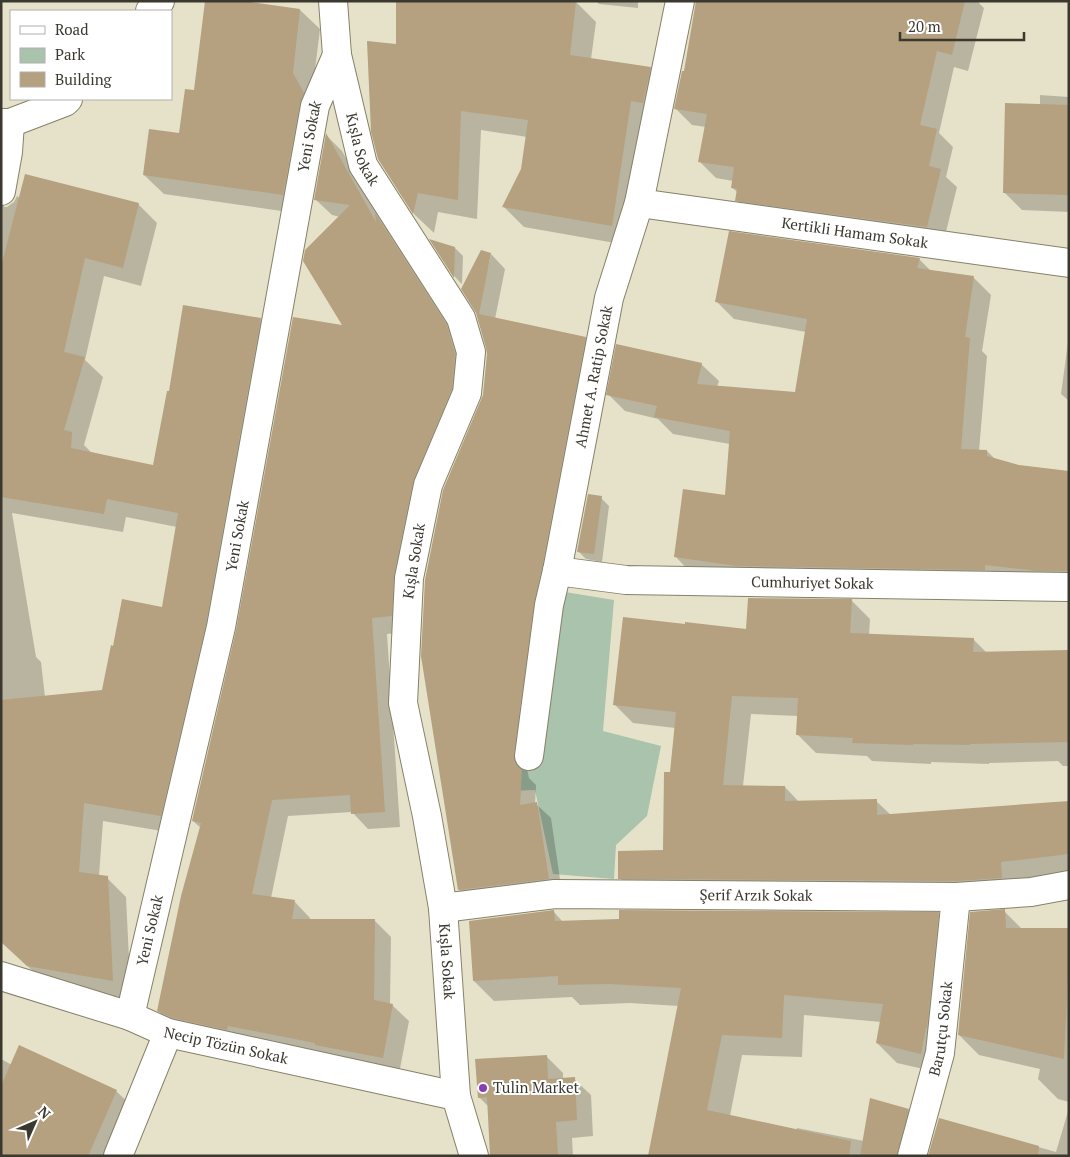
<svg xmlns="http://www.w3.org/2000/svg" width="1070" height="1157" font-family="'PT Serif',serif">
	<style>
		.green { fill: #a9c3ac }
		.shadow { fill: #0003; fill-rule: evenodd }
		.building { fill: #b5a07f }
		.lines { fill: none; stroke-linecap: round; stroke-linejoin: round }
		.minor-casing { stroke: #85816a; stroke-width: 30 }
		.minor { stroke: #fff; stroke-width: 28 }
		.poi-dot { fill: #863eb1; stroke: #fff; stroke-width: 2 }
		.labels { text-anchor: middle; stroke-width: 4; stroke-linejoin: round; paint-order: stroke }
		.street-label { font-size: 15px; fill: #3b392f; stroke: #fff }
		.poi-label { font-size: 15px; fill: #3b392f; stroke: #fff; text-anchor: start }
	</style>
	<rect width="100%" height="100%" fill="#e6e2c9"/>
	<path class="green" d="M565 592 614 600 603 731 661 746 647 816 616 845 614 879 553 874 535 790 486 792 490 770 539 756Z"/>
	<path class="shadow" d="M596 1H638V8L599 4Z
		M698 1H977L984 8 968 71 954 67 939 133 953 147 946 177 957 187 943 244 753 217 736 200 738 193 732 187 733 181 716 178 699 161 706 127 692 125 675 108 685 73Z
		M576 2 596 22 591 59 650 68 670 88 632 246 524 227 504 207 522 169 527 137 481 130 477 219 438 212 434 233 414 214 379 158 397 45Z
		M300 10 320 29 312 94 302 214 164 194 144 175 180 134 195 91Z
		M1040 95 1069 97V212L1022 210 1004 192 1040 105Z
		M327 136 342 151 381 220 391 231 462 342 471 371 428 498 407 632 387 634 400 827 368 829 352 812 288 816 271 898 294 901 310 918V921H375L391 937 390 1004 392 1005 409 1021 399 1074 175 1027 158 1011 201 828 193 821 344 327 340 217 332 215 315 199Z
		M1 187 7 192 4 207H7L14 202 17 196 20 198 138 204 157 223 141 286 104 276 85 360 103 377 84 445 91 452 154 467 170 392 260 320 279 338 179 834 103 821 99 876 107 878 126 897 131 999 47 985 3 942 1 871ZM12 513 123 532 126 517 177 527 163 608 114 647 103 691 45 697 41 662 36 657Z
		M432 242 455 248 463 256 462 284 455 277Z
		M491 254 505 269 495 319 585 338 599 353 527 769 529 778 536 785 535 804H536L551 818 562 893 473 904 459 890 484 395 488 354 477 313Z
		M919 259 931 271 974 278 991 295 982 351 987 356 979 451H987L995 459 1019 466 1069 472V588L692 574 675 556 727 497 730 444 673 434 658 419 625 411 608 394 701 364 719 381 717 387 796 394 806 332 734 319 716 301Z
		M1069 335V401L1061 394Z
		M601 498 609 506 602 562 586 559 578 551Z
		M851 600 870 619 869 635 973 639 987 653 1069 651V766H1063L1058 761 989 763V764L931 762V764L872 761 867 756 816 753 797 734 798 716 751 714 743 786 785 787 799 802 876 801 891 815 1069 803V875L1020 881 638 897 620 878 664 851 675 728 633 723 614 704 747 630Z
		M553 911 563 922 938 914 958 934 941 1073 897 1063 877 1043 881 1022 804 1015 802 1057 742 1055 730 1116 796 1131 797 1128 864 1141 908 1110 928 1130 921 1156H649L679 1006 630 1003 580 1005 572 997 494 1001 474 981Z
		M1004 911 1022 929H1069V1102L1058 1099 1038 1079 1040 1069 979 1055 959 1035Z
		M546 1056 563 1073V1079H574L591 1095 593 1136 572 1138 573 1156H491L489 1107 479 1097Z
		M1 1059 12 1065 116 1091 132 1106 110 1156H1Z
		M1069 1108V1156H929L940 1119 1056 1152Z"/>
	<path class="building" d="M205 1H243L300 9 293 73 304 93 300 103 283 195 143 175 149 129 179 133 185 89 194 90Z
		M396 1H576L570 55 651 67 643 103 631 101 612 226 502 207 521 169 528 120 461 111 458 200 418 193 413 214 378 159 371 132 367 41 396 44Z
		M696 1H965L952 55 937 51 920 125 937 129 929 166 941 169 927 227 735 201 737 189 731 188 734 167 698 162 707 114 674 109 682 71H684Z
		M1005 103 1069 105V195L1003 193Z
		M326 133 376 222 375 213 447 325 455 354 452 389 413 482 394 575 392 616 372 618 385 812 351 814 350 795 272 800 252 894 295 900 292 919H375L374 1000 393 1004 383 1058 315 1045V1043L228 1026 227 1030 173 1018 157 1011 181 896 201 823 192 821 236 630 293 317 342 325 303 261 305 250 350 205 314 200Z
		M25 174 139 203 123 268 85 258 64 352 85 357 64 430 72 432 71 448 153 465 167 391H169L183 305 261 318 206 624 161 816 84 803 79 872 108 876 113 981 27 966 2 943 1 700 102 690 111 645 113 646 122 599 162 607 178 513 107 499 104 514 1 497V267Z
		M729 231 920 258 917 268 974 276 965 337 970 338 961 449 987 450V456L1019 465 1069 471V571H1037L985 565V570L737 566 674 557 683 489 725 495 730 431 654 417 657 406 606 395 616 344 702 363 697 384 795 392 807 319 715 302Z
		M429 239 455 247 454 278Z
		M481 250 491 253 479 314 586 337 542 568 534 603 514 754 515 762 519 768 522 770 520 805 537 802 549 879 458 890 421 656 425 580 443 490 483 395 487 354 486 348 476 313 461 289Z
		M588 494 602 496 594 554 577 552Z
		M748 598 852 599 850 633 974 638 973 652 1069 650V742L970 744V745L913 744V745L852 743 853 738 796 735 798 698 732 696 723 785 785 786V801L877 799V815L1069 801V854L1001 862 1002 878 956 881 618 879V851L663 850 664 772H670L676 712 613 705 623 617 685 624V622L746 629Z
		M1005 909 1006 928H1069V955L1064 1059 958 1035 970 912Z
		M554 910 555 921 619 919V910L939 912 927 1028H926L921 1054 876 1043 883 1004 784 995 782 1038 722 1035 707 1110 851 1141 849 1156H648L681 988 609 984 558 985V976L473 981 469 921Z
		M19 1045 117 1090 88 1156H1V1086Z
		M547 1055 548 1079 575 1077 577 1120 556 1122 558 1156H490L487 1097 478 1098 475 1059Z
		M870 1098 909 1109 897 1156H860Z
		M939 1118 1039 1146 1038 1156H928Z"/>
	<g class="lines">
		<defs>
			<g id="minor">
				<path id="s1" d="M333 1 337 55 363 165 461 318 471 352 467 393 428 485 409 578 403 703 427 816 443 908 456 1096 474 1156"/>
				<path d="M150 11 160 1"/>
				<path d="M1 123H10L65 102 68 99"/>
				<path d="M1 191 8 152 10 123"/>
				<path id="s2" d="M639 203 1069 263"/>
				<path id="s3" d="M557 571 626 580 1069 587"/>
				<path id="s4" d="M529 756 549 605 557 571 609 298 639 203 680 1"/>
				<path id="s5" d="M443 908 555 894 956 897 1031 892 1069 885"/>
				<path id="s6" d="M1 976 130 1016 168 1033 456 1096"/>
				<path id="s7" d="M130 1016 221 627 315 106 337 55"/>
				<path d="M118 1156 168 1033"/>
				<path id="s8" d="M912 1156 940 1053 956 897"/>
			</g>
		</defs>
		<use href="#minor" class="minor-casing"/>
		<use href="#minor" class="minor"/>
	</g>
	<circle class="poi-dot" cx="483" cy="1088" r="5"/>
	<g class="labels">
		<g class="street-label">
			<text dy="5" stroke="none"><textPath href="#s7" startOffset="898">Yeni Sokak</textPath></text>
			<text dy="5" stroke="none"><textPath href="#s1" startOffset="152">Kışla Sokak</textPath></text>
			<text dy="5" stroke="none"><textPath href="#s2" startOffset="218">Kertikli Hamam Sokak</textPath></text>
			<text dy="5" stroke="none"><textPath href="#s4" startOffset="385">Ahmet A. Ratip Sokak</textPath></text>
			<text dy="5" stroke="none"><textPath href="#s7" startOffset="492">Yeni Sokak</textPath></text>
			<text transform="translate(414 561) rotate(-81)" y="5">Kışla Sokak</text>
			<text dy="5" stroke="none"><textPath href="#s3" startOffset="256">Cumhuriyet Sokak</textPath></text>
			<text dy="5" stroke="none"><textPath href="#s5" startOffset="314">Şerif Arzık Sokak</textPath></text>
			<text dy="5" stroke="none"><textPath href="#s7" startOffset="88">Yeni Sokak</textPath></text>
			<text dy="5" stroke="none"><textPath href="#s1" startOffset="1008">Kışla Sokak</textPath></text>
			<text dy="5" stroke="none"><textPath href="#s8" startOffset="131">Barutçu Sokak</textPath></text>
			<text dy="5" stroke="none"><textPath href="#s6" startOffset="236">Necip Tözün Sokak</textPath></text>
		</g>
		<g class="poi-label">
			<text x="493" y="1093">Tulin Market</text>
		</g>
	</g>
	<rect width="1070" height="1157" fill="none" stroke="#3b392f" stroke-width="5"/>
	<rect x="10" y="10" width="162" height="90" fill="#ffffff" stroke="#b1b0ac"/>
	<rect x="20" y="26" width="25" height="8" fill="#ffffff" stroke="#b1b0ac"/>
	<text x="55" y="35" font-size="15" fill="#3b392f">Road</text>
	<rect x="20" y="48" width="25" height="15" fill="#a9c3ac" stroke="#b1b0ac"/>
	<text x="55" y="60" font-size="15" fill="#3b392f">Park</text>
	<rect x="20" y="72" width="25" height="15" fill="#b5a07f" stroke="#b1b0ac"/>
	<text x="55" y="85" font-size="15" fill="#3b392f">Building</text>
	<g transform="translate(35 1122) rotate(45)" stroke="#ffffff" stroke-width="4" paint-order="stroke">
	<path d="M0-4L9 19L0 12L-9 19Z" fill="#3b392f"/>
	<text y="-8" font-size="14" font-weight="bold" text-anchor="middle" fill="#3b392f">N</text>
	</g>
	<path d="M900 32v8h124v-8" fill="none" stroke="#3b392f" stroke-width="2.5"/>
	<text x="908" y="32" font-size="15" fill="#3b392f" stroke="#ffffff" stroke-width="4" paint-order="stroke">20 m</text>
</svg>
